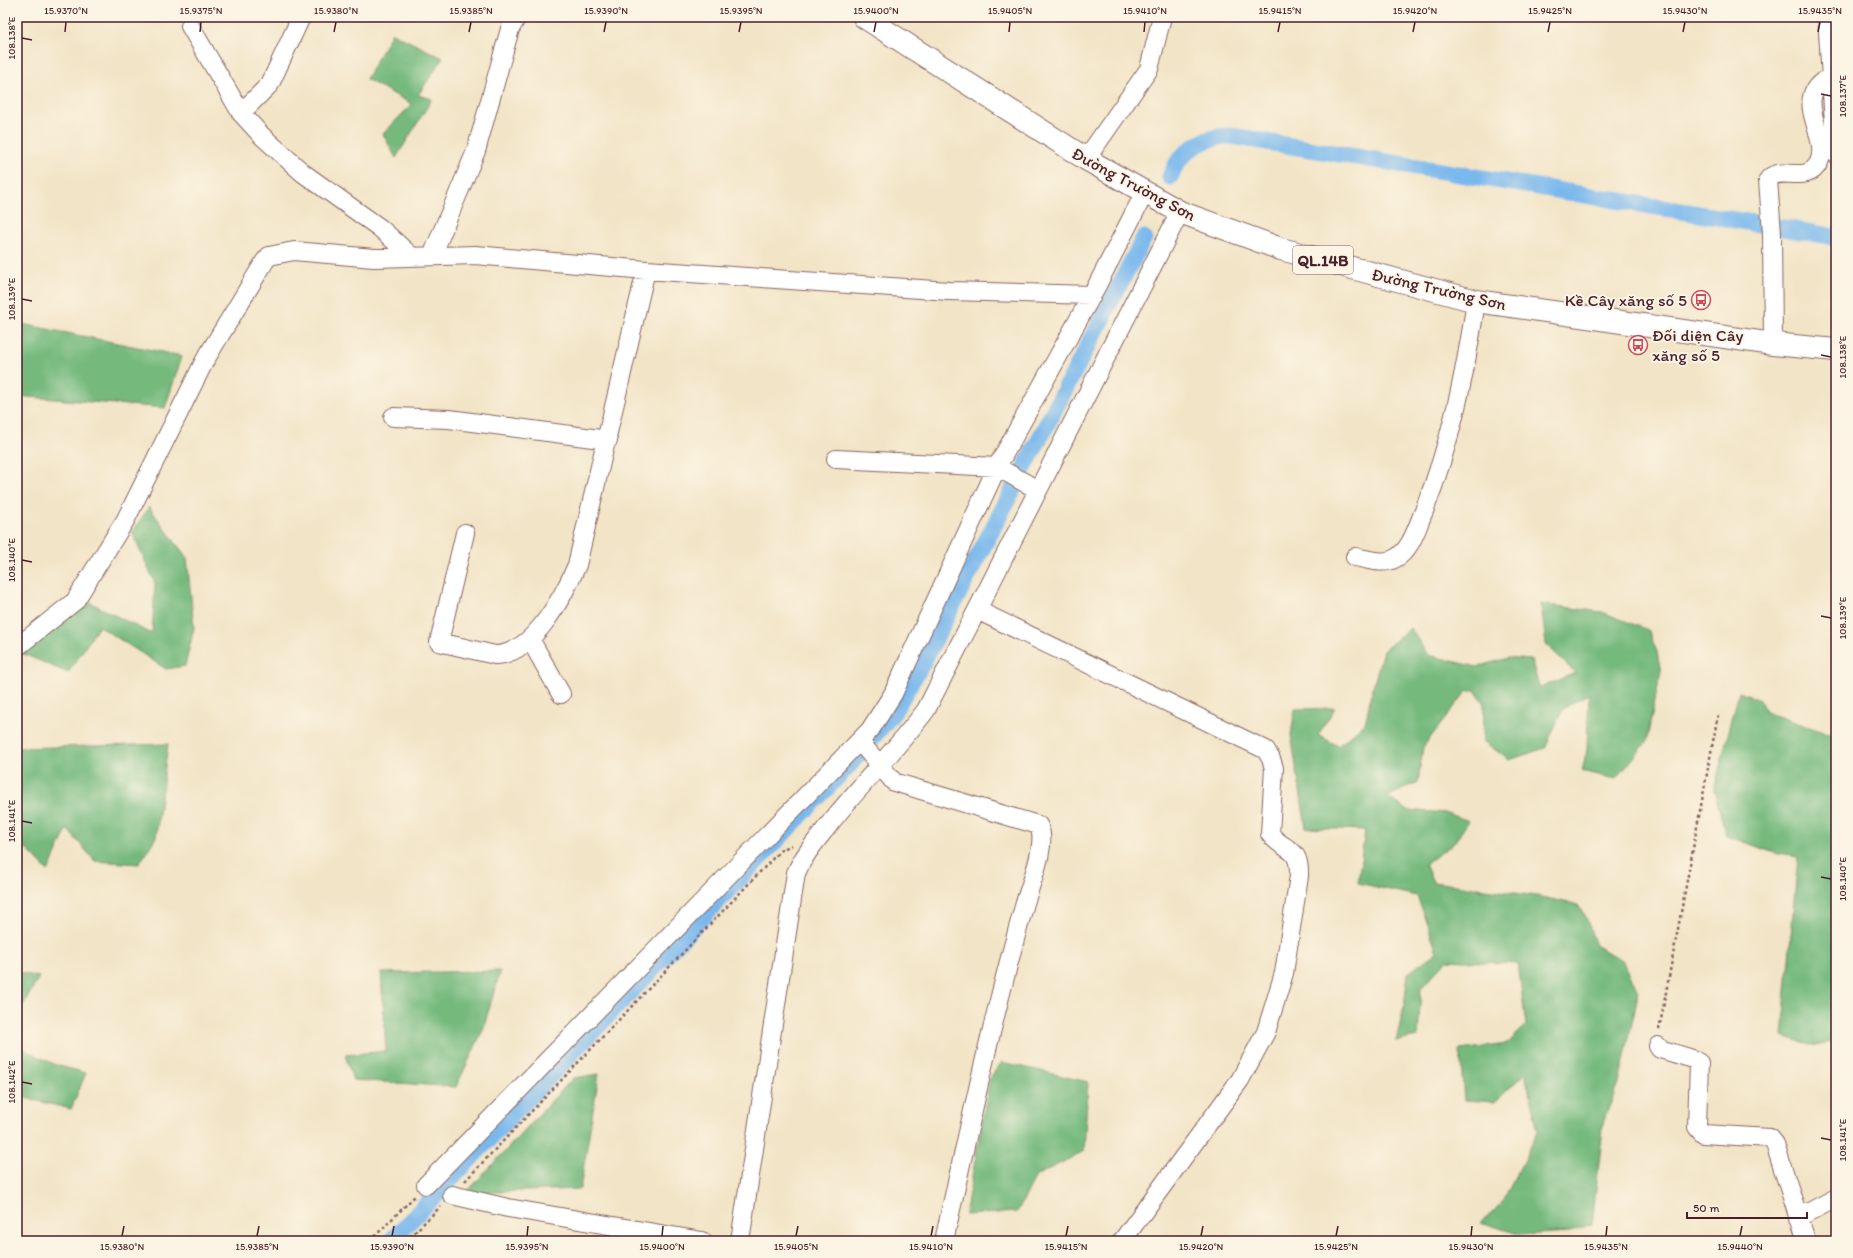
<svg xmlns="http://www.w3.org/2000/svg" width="1853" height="1258" font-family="Itim,sans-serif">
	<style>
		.forest { fill: #75b97d; stroke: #606c54 }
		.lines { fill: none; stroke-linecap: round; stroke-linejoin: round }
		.canal { stroke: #79b8ed; stroke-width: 17 }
		.minor-casing { stroke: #856461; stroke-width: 20 }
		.highway-casing { stroke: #856461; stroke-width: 24 }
		.path { stroke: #856461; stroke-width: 2.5; stroke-dasharray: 3 3; stroke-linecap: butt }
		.minor { stroke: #fff; stroke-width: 18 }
		.highway { stroke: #fff; stroke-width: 22 }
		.ticks { fill: none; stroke: #4a1f2b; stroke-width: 1.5 }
		.labels { text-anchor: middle; stroke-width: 4; stroke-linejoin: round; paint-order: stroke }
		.shield { fill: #fcf5e5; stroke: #7f5f63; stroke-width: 1 }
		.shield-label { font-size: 16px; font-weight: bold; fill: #4a1f2b }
		.street-label { font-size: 17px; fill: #4a1f2b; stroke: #fcf5e5 }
		.poi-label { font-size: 17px; fill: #4a1f2b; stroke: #fcf5e5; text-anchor: end }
		.neatline { fill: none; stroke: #4a1f2b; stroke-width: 1.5 }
		.ticks-label { font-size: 10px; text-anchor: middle; fill: #4a1f2b }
	</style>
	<rect width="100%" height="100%" fill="#fcf5e5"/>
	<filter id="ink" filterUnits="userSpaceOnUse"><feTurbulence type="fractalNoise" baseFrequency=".025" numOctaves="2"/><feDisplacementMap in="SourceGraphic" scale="8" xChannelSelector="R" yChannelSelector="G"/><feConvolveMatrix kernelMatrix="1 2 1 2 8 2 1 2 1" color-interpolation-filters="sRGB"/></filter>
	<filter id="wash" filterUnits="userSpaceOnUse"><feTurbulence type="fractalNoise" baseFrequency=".012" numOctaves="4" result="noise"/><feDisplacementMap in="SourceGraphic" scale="16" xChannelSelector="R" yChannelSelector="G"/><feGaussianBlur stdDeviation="0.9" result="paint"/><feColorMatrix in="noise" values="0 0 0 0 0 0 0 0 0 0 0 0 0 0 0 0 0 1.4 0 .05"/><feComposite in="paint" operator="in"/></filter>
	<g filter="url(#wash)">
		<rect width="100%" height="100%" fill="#f2e4c6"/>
		<path class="forest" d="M392 33 443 58 418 95 432 99 396 158 383 134 412 104 366 79Z
			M17 323 182 356 165 408 17 396Z
			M149 507 187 558 194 628 185 666 166 669 99 626 68 673 19 652 85 600 152 634 155 583 132 532Z
			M1541 604 1602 612 1648 630 1657 652 1661 672 1646 743 1616 779 1582 771 1587 750 1589 693 1563 709 1545 748 1509 760 1483 741 1484 704 1475 690 1466 692 1423 747 1418 782 1387 797 1407 810 1447 813 1469 821 1453 844 1425 864 1433 882 1537 896 1578 905 1586 917 1596 946 1621 959 1639 991 1619 1083 1604 1119 1592 1225 1570 1232 1521 1235 1481 1222 1502 1203 1538 1132 1525 1073 1495 1102 1464 1100 1460 1050 1507 1044 1526 1025 1518 964 1447 960 1421 988 1418 1037 1396 1041 1404 1007 1408 973 1437 952 1417 896 1358 883 1365 830 1306 828 1291 735 1295 709 1335 708 1318 735 1338 746 1365 723 1373 687 1383 651 1410 628 1428 655 1477 667 1508 658 1531 660 1540 688 1575 673 1546 644Z
			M1739 692 1760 700 1765 712 1836 736V1040L1817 1046 1782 1036 1798 857 1778 854 1726 836 1714 789Z
			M168 744 156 837 139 864 95 861 67 829 48 871 17 839V748Z
			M500 971 483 1030 456 1087 353 1080 345 1055 386 1051 381 973Z
			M17 972 39 977 17 1016Z
			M17 1046 56 1065 86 1073 71 1109 17 1096Z
			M1002 1062 1088 1082 1084 1151 1036 1176 1017 1212 965 1215 990 1078Z
			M599 1074 580 1189 466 1193 573 1078Z"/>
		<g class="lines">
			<path class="canal" d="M1170 177C1173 171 1176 163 1181 158 1193 144 1213 135 1232 136L1836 237
				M391 1241 851 763 893 713 922 664 1144 238"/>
		</g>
	</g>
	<g filter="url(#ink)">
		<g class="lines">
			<defs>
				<path id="minor" d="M1827 17 1836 154
					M190 26 241 113 262 136 303 173 380 228 412 257
					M241 113 270 84 301 17
					M1086 159 1149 69 1162 17
					M432 256 476 151 510 29 517 17
					M1773 344 1772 233 1768 180C1778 164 1808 186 1819 162 1831 135 1788 96 1831 77
					M393 417 449 419 608 440
					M836 459 997 467 1038 490
					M465 533 439 642 495 655C533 655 564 595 577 565L646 270
					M1355 557C1367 559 1383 565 1394 559 1411 551 1417 527 1424 511 1451 442 1465 375 1476 301
					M977 610 1266 750 1271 759 1274 768 1270 834C1285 853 1300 845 1299 876L1284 973 1266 1032 1240 1080 1122 1241
					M530 639 561 694
					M17 647 75 601 126 519 205 360 265 261 269 256 294 251 374 258 475 255 646 270 949 291 1092 295
					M860 742 894 782 1038 825C1049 841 1030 885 1025 903 993 1015 969 1128 944 1241
					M1658 1046 1660 1049 1693 1059 1699 1063 1697 1127 1703 1134 1770 1138 1775 1144 1806 1241
					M426 1185 870 730 893 694 997 467 1092 295 1145 192
					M452 1195 508 1208 702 1241
					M1798 1218 1836 1198
					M740 1241 796 873C804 854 818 839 831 822 861 784 896 750 926 710L1180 212"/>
				<path id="highway" d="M864 17 1086 159 1180 212 1281 249 1476 301 1773 344 1836 350"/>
			</defs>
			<use href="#minor" class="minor-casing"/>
			<use href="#highway" class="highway-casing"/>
			<path class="path" d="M1659 1030 1718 715
				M465 1181 781 850 792 845
				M370 1241 415 1196
				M406 1241 441 1206"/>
			<use href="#minor" class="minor"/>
			<use href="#highway" class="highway"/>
		</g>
	</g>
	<path class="ticks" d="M65 32 66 22M200 32 201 22M334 32 336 22M469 32 471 22M604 32 606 22M739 32 741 22M874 32 876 22M1009 32 1010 22M1144 32 1145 22M1278 32 1280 22M1413 32 1415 22M1548 32 1550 22M1683 32 1685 22M1818 32 1820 22M22 38 32 40M1821 94 1831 96M22 299 32 301M1821 355 1831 357M22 560 32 562M1821 616 1831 618M22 821 32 823M1821 877 1831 879M22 1082 32 1084M1821 1138 1831 1140M122 1236 124 1226M257 1236 259 1226M392 1236 394 1226M527 1236 528 1226M662 1236 663 1226M796 1236 798 1226M931 1236 933 1226M1066 1236 1068 1226M1201 1236 1203 1226M1336 1236 1338 1226M1471 1236 1472 1226M1606 1236 1607 1226M1740 1236 1742 1226"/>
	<defs>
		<symbol id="bus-ring" viewBox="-11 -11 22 22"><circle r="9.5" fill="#fcf5e5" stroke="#d1495b" stroke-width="1.5"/><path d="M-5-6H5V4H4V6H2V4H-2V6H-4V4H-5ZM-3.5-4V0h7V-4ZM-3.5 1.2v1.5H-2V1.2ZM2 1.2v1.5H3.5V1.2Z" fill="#d1495b"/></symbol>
	</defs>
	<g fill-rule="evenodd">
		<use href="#bus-ring" x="1690" y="289" width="22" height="22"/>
		<use href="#bus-ring" x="1627" y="334" width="22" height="22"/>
	</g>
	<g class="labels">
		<rect class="shield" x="1293" y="246" width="60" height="28" rx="3"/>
		<g class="shield-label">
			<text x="1323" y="266">QL.14B</text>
		</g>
		<g class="street-label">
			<text transform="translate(1134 184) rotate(28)" y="6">Đường Trường Sơn</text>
			<text transform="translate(1439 289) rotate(13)" y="6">Đường Trường Sơn</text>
		</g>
		<g class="poi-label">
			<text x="1687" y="306">Kề Cây xăng số 5</text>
			<text x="1652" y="341" text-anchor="start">Đối diện Cây<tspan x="1652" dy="20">xăng số 5</tspan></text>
		</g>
	</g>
	<rect width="1853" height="1258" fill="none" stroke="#fcf5e5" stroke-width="44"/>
	<path d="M1687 1212v6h120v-6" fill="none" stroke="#4a1f2b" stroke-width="2"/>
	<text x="1693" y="1212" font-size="12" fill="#4a1f2b" stroke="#fcf5e5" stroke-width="3" paint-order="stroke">50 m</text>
	<rect x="22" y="22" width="1809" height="1214" class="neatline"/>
	<g class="ticks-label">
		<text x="66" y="14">15.9370°N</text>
		<text x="201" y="14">15.9375°N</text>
		<text x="336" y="14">15.9380°N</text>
		<text x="471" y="14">15.9385°N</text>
		<text x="606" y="14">15.9390°N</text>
		<text x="741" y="14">15.9395°N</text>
		<text x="876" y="14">15.9400°N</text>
		<text x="1010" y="14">15.9405°N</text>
		<text x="1145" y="14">15.9410°N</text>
		<text x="1280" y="14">15.9415°N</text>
		<text x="1415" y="14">15.9420°N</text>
		<text x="1550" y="14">15.9425°N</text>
		<text x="1685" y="14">15.9430°N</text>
		<text x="1820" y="14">15.9435°N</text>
		<text transform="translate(11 38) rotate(-90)" y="4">108.138°E</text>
		<text transform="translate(1842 96) rotate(-90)" y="4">108.137°E</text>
		<text transform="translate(11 299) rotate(-90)" y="4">108.139°E</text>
		<text transform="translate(1842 357) rotate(-90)" y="4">108.138°E</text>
		<text transform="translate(11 560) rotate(-90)" y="4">108.140°E</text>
		<text transform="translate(1842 618) rotate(-90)" y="4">108.139°E</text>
		<text transform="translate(11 821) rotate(-90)" y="4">108.141°E</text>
		<text transform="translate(1842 879) rotate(-90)" y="4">108.140°E</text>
		<text transform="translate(11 1082) rotate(-90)" y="4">108.142°E</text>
		<text transform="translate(1842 1140) rotate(-90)" y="4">108.141°E</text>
		<text x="122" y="1250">15.9380°N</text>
		<text x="257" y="1250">15.9385°N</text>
		<text x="392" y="1250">15.9390°N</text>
		<text x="527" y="1250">15.9395°N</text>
		<text x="662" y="1250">15.9400°N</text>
		<text x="796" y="1250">15.9405°N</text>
		<text x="931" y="1250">15.9410°N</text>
		<text x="1066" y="1250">15.9415°N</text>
		<text x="1201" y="1250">15.9420°N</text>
		<text x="1336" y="1250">15.9425°N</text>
		<text x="1471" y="1250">15.9430°N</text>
		<text x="1606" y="1250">15.9435°N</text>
		<text x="1740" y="1250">15.9440°N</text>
	</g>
</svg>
